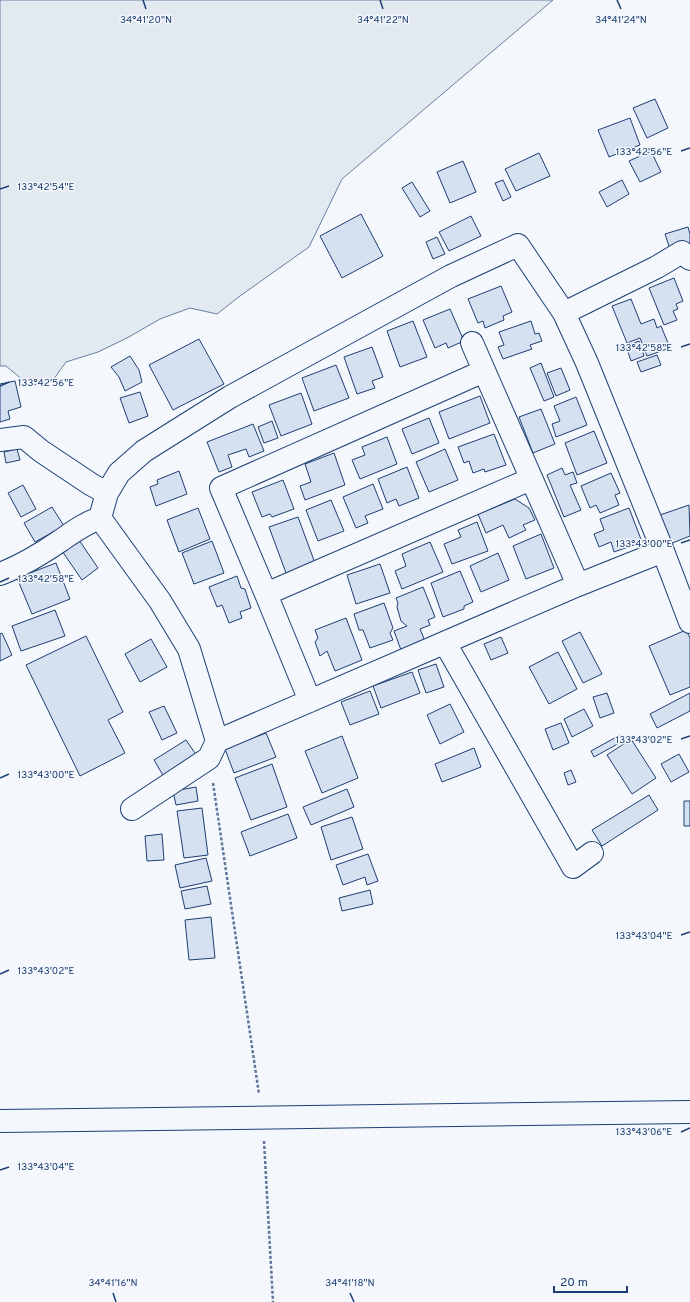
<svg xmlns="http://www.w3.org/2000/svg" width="690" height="1302" font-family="Overpass,sans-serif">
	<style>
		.green { fill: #e3e9f0; stroke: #687fa3 }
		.building { fill: #d5e0f0; stroke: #1d3f73 }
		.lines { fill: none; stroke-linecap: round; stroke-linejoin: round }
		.minor-casing { stroke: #1d3f73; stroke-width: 24 }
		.path { stroke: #5e769c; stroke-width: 2.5; stroke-dasharray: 3 2; stroke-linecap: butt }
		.minor { stroke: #f4f7fb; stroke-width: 22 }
		.ticks { fill: none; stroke: #1d3f73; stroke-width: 1.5 }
		.ticks-label { font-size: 10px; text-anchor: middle; fill: #1d3f73; stroke: #f4f7fb; stroke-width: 3; stroke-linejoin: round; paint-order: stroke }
	</style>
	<rect width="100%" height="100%" fill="#f4f7fb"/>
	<path class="green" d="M0 0H553L342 179 309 247 240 296 217 314 190 308 160 319 127 338 98 352 66 362 53 380 30 386 6 366H0Z"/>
	<path class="building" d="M655 99 668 128 647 138 633 108Z
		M630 118 640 145 609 157 598 130Z
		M651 151 661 172 640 182 629 161Z
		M539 153 550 176 516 191 505 169Z
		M463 161 476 192 450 203 437 172Z
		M503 180 511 197 503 201 495 183Z
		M622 180 629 194 607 207 599 192Z
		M412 182 430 211 420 217 402 188Z
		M361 214 383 256 342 278 320 236Z
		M471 216 481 236 449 251 439 232Z
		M688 227 690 234V246L671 252 665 234Z
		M437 237 445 254 433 259 426 242Z
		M674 278 683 301 676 304 678 309 673 311 677 320 664 325 649 288Z
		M501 286 512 312 503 316 504 320 485 328 483 321 478 323 468 299Z
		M631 299 641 324 654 319 657 328 661 326 670 348 647 356 640 338 627 343 612 306Z
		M450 309 464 341 448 348 446 343 435 348 423 320Z
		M413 321 427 357 400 367 387 331Z
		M531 321 535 334 539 333 542 341 530 345 532 349 503 359 498 347 504 345 499 332Z
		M199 339 224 384 173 410 149 365Z
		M639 341 644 356 631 361 626 346Z
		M372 347 383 377 372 381 375 388 357 394 344 357Z
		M657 355 661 365 641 372 637 362Z
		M130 356 139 370 142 382 125 391 119 377 111 367Z
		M541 363 554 397 544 401 530 368Z
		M336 365 349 398 314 411 302 378Z
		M561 368 570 390 556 396 547 373Z
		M15 381 21 407 8 411 10 419 0 422V384Z
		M140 392 148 416 129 423 120 398Z
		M301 393 312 424 281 436 269 405Z
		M480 396 490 423 449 439 439 412Z
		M576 397 587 425 556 437 552 424 560 421 554 406Z
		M541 409 555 444 533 453 519 417Z
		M429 418 439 443 412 454 402 429Z
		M272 421 278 438 264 443 258 427Z
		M253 424 264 451 249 457 246 449 228 455 232 467 219 472 207 442Z
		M594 431 607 463 577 475 565 443Z
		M494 434 506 465 485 472 484 469 473 473 469 461 464 463 458 447Z
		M387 437 397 464 360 479 352 460 365 455 362 447Z
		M17 449 20 460 6 463 4 452Z
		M445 449 458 480 429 492 416 462Z
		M334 453 345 485 305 500 300 486 311 482 305 464Z
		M407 467 419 498 399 506 396 499 387 503 378 479Z
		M562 468 565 475 573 472 577 483 570 485 581 510 564 517 547 475Z
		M179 471 187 494 156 506 150 487 158 484 157 480Z
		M611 473 620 493 615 495 619 505 600 513 596 505 590 508 581 486Z
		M283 480 294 509 272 517 270 514 262 517 252 492Z
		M373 484 383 509 365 516 368 523 356 528 343 497Z
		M23 485 36 509 21 517 8 493Z
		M515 499 529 508 535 520 523 525 526 530 509 538 503 525 486 533 478 514Z
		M331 500 344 531 318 541 306 510Z
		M689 505 690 536 670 544 660 515Z
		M52 507 64 526 35 542 24 523Z
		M198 508 210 539 179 552 167 520Z
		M629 508 642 542 614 552 611 542 599 547 594 534 604 530 600 519Z
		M298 517 315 563 286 573 269 527Z
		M477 522 488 551 452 564 444 544 461 537 458 530Z
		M541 534 554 568 526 579 513 546Z
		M79 540 98 568 82 580 62 551Z
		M212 541 224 573 194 584 182 553Z
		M430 542 443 572 402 589 395 571 406 566 402 554Z
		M498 553 509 580 481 592 470 566Z
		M56 563 70 599 32 614 17 578Z
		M380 564 390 593 356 604 347 575Z
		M460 571 473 602 464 606V609L443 617 431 583Z
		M237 576 241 588 245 589 251 608 240 612 242 618 229 623 222 605 217 607 209 587Z
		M423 587 435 617 428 620 430 625 420 629 425 641 401 650 394 631 407 626 401 621 397 607 398 603 396 598Z
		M384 603 393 628 390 633 393 640 370 648 363 630H359L354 614Z
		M55 610 65 636 21 651 12 626Z
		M346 618 362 660 335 671 327 651 320 656 315 642 318 638 315 630Z
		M686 630 690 638V687L670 695 649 646Z
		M580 632 602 674 583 683 562 641Z
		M2 633 12 655 0 661V634Z
		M86 636 123 712 108 720 125 753 80 776 26 665Z
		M501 637 508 653 491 660 484 644Z
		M151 639 167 667 140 682 125 654Z
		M558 652 577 689 549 704 529 667Z
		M436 664 444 687 426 693 418 670Z
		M412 672 420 693 381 708 373 686Z
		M370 691 379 714 350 725 341 702Z
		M607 693 614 713 600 718 593 697Z
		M690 693V711L657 728 650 714Z
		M450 704 464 732 440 744 427 715Z
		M164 706 177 733 162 740 149 712Z
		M584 709 593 726 572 737 564 719Z
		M561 723 569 743 553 750 545 729Z
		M266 733 276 757 234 773 225 749Z
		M620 735 623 741 594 757 591 751Z
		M342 736 358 778 322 793 305 751Z
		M631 739 656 778 632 794 607 755Z
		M186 740 197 756 164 777 154 760Z
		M474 748 481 767 442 782 435 764Z
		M679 754 689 772 671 782 661 764Z
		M272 764 287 807 251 820 235 778Z
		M571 770 576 782 568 785 564 773Z
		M196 787 198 801 176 805 173 791Z
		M347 789 354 807 311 825 303 807Z
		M649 795 658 810 602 846 592 830Z
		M684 801H690V826H684Z
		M202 808 208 855 184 858 177 811Z
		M288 814 297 838 250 856 241 832Z
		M352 817 363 849 331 860 321 827Z
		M162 834 164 860 147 861 145 836Z
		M368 854 378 881 367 885 365 877 343 885 336 865Z
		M206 858 212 881 180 888 175 865Z
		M207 886 211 904 185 909 181 891Z
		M370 890 373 904 342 911 339 898Z
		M211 917 215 958 189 960 185 920Z"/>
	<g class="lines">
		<defs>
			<path id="minor" d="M564 313 657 267 682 252 690 259
				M472 343 578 585
				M0 440 24 437 41 451 92 485 107 493
				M100 518 160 601 189 649 217 741
				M0 574C21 566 41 554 60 541 73 532 85 523 100 518L107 493 119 473 144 451 230 397 451 276 518 245 564 313 587 363 663 551 690 622
				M266 594 531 479
				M445 643 573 867 592 853
				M310 701 266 594 221 488 484 371
				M132 809 209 758 217 741 578 585 663 551
				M0 1121 690 1112"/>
		</defs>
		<use href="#minor" class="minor-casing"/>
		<path class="path" d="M213 783 259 1094
			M264 1141 273 1302"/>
		<use href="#minor" class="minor"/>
	</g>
	<path class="ticks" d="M143 0 146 9M380 0 383 9M617 0 621 9M681 151 690 148M0 189 9 186M681 347 690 344M0 386 9 382M681 543 690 540M0 582 9 578M681 739 690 736M0 778 9 774M681 935 690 932M0 974 9 970M681 1132 690 1128M0 1170 9 1167M113 1293 116 1302M350 1293 354 1302"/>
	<g class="ticks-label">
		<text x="146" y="23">34°41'20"N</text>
		<text x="383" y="23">34°41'22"N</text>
		<text x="621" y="23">34°41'24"N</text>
		<text x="644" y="155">133°42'56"E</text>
		<text x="46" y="190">133°42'54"E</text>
		<text x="644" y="351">133°42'58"E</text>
		<text x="46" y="386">133°42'56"E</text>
		<text x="644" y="547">133°43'00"E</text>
		<text x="46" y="582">133°42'58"E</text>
		<text x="644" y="743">133°43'02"E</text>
		<text x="46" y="778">133°43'00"E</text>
		<text x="644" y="939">133°43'04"E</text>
		<text x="46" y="974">133°43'02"E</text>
		<text x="644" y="1135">133°43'06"E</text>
		<text x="46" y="1170">133°43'04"E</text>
		<text x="113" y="1286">34°41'16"N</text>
		<text x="350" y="1286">34°41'18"N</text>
	</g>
	<path d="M554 1286v6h73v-6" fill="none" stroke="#1d3f73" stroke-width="2"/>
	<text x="560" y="1286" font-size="12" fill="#1d3f73" stroke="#f4f7fb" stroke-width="3" paint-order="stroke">20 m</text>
</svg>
